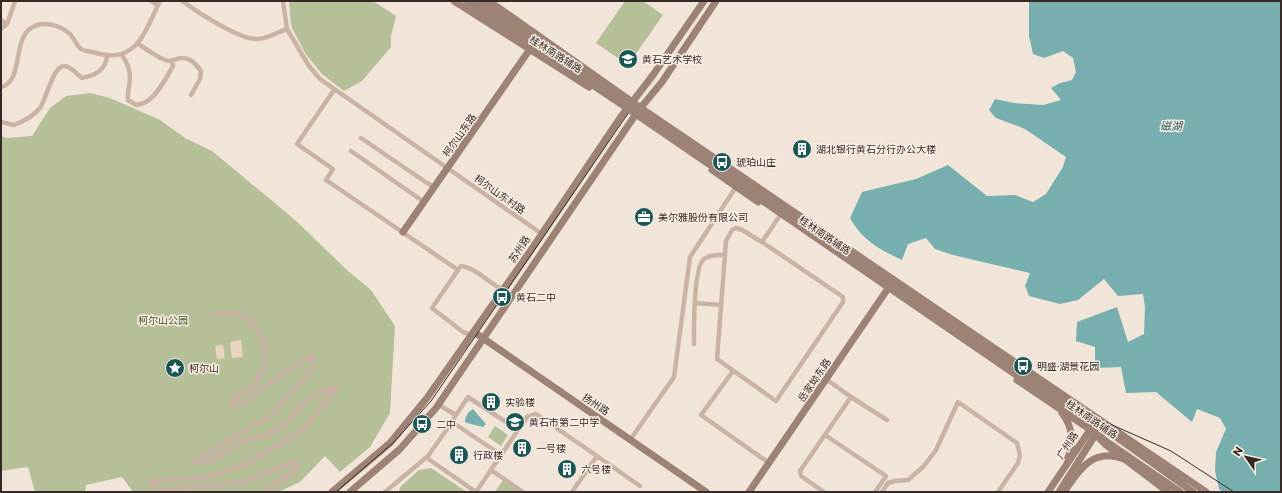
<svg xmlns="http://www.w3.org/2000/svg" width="1282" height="493" font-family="Commissioner,'Noto Sans SC',sans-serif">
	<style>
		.green { fill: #b5c098 }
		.plaza { fill: #ead4bf }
		.water { fill: #77afae }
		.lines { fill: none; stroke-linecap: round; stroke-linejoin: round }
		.street { stroke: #c9b3a4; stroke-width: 4.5 }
		.secondary { stroke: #9d8276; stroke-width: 7 }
		.tram { stroke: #352a26; stroke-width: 1 }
		.secondary-bridge { stroke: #9d8276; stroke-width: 7 }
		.labels { text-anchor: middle; stroke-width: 3; stroke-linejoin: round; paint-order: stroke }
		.street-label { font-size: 10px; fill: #352a26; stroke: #f9eee4 }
		.poi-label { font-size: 10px; fill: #352a26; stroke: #f9eee4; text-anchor: start }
		.park-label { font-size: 10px; fill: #465329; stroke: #f9eee4 }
		.water-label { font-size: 11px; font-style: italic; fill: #1b5657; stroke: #f9eee4 }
	</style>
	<rect width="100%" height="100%" fill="#f1e4d8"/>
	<path class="green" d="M289 1H373L396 16 391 36V47L362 81 344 91 322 74 305 53 291 26Z
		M625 1H643L663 15 628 65 596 43Z
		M90 93 110 98 160 120 185 138 212 151 294 219 348 271 371 290 395 326 390 413 370 447 340 472 325 456 300 482 278 492H133L122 477 86 485 85 492H35L28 467 1 471V136L7 138 32 136 50 108 66 96Z
		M495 426 508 435 501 446 488 437Z
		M431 468 467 492H399L400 487 419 470Z
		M503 480 520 492H495Z"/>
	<path class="plaza" d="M241 340 243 357 232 358 230 342Z
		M223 345 225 358 217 359 215 346Z"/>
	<path class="water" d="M1029 1H1281V492H1223L1219 489 1215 471 1216 452 1226 429 1220 418 1197 409 1192 422 1156 392 1126 393 1121 367 1095 368V347L1076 341 1077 322 1117 307 1128 342 1144 334 1145 307 1143 294 1118 296 1104 279 1078 300 1060 304 1029 296 1025 286 1030 273 953 255 935 249 926 238 908 244 902 260C879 249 863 241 850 218L862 192 916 179 948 165 987 196 1015 195 1033 202 1046 194 1063 167 1066 157 1025 129 996 118 989 110 995 99 1014 103 1043 105 1061 100 1051 88 1060 83 1072 80 1076 72 1073 58 1063 51 1044 58 1033 54 1029 36Z
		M473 409 486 424 483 427 467 423 465 422C465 416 468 412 473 409Z"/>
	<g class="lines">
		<path class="street" d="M151 1 158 5
			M182 1C197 12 240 40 257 39 267 39 278 32 287 29
			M283 1 287 29 309 66 320 79 542 234
			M1 20 7 24
			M1 29 7 24 15 1
			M137 43C146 49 155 56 165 60 170 62 172 60 177 59 188 55 195 63 201 71L200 79 191 95
			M122 55C126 61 130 69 130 77 130 86 127 90 128 100L136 105C139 104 143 104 146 102 157 96 167 77 173 66L172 61
			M1 87C24 81 12 41 31 28 43 20 60 25 70 34 74 38 76 45 81 49 83 51 89 51 92 52 110 57 123 58 137 44 147 32 153 15 160 1
			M334 90 297 144 333 169 326 180 458 270 461 266C476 268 489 283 503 290
			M1 122 14 125C23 121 33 117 40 108 46 100 53 66 64 66 71 66 76 74 82 78 94 76 106 70 107 56
			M361 138 427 183 435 187
			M351 151 424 202
			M736 228 742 230 762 242 843 297V302L776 401 717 359 726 241 732 230Z
			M762 242 779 217
			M458 270 432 308 463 332 472 335
			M695 303 721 305
			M213 314C221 314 231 312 238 314 256 319 268 345 265 362 265 364 256 382 255 384 249 392 233 394 232 404 235 407 238 405 242 403L286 371 298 366 309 356H314L312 368 301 382 268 418 248 428 216 449 193 462 213 460 240 442 267 435 287 422 309 398 324 390 337 387 305 428 246 464 204 478 151 481 150 485 167 490 244 482 293 462H295L298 465 295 471 262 492
			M694 344C694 328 693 268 704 259 710 254 719 255 725 255
			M733 371 701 415 769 463
			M826 379 851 397
			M439 405 456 415 452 422 501 455 518 430 468 397 456 415
			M518 430 527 417 536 414 597 456 572 492
			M825 435 886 476 875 492
			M630 440 674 377 690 257 736 187
			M597 456 640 486
			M427 458 476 492
			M491 470 523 492
			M385 492 428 456 452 422
			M476 492 501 455
			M824 492 801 476 800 471 851 397 887 420
			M882 492 888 483 895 481 908 480 923 467 936 450 958 402 1017 443 1020 455 1018 463 998 492"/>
		<path class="secondary" d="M454 1 589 87
			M489 1 641 108 1206 492
			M712 170 758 202
			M403 232 530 49
			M474 332 706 492
			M1017 380 1091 430
			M1062 413C1073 427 1074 444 1067 460
			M1112 434 1193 492
			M1104 440 1180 492
			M332 492 390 443 427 398 531 250 620 118 653 75 704 1
			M350 492 400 449 436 408 638 111 662 82 716 1
			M749 492 891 284
			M1048 492 1090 430 1093 427
			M1059 492 1099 429
			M1064 492C1079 470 1093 447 1124 459"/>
		<path class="tram" d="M336 492 394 442 431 401 629 112 633 109 643 114 1083 414 1094 417 1171 451 1234 492"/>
		<path class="secondary-bridge" d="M467 1 630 110 1102 434
			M479 1 1104 429
			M1093 432 1106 445 1168 492"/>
	</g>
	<defs>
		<symbol id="school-disc" viewBox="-11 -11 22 22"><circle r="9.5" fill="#1b5657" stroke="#f9eee4"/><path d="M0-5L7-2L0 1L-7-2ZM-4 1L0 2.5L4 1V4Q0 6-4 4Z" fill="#fff"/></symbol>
		<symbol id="building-disc" viewBox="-11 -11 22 22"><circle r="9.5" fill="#1b5657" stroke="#f9eee4"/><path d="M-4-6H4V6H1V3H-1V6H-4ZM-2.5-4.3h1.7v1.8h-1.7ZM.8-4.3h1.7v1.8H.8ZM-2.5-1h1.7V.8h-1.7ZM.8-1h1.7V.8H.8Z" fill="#fff"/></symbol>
		<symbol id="bus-disc" viewBox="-11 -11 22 22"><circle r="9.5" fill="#1b5657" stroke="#f9eee4"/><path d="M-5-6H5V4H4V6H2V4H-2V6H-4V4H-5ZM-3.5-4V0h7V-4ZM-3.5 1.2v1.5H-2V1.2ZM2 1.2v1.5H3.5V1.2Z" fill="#fff"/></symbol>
		<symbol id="office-disc" viewBox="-11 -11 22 22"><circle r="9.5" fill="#1b5657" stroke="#f9eee4"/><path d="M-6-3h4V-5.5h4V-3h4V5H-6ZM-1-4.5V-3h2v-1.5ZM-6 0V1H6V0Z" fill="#fff"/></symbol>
		<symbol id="sight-disc" viewBox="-11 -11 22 22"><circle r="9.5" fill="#1b5657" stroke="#f9eee4"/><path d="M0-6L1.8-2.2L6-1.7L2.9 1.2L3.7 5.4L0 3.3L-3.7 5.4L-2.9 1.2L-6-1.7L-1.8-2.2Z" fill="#fff"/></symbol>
	</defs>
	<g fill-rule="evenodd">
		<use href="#school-disc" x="617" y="48" width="22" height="22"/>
		<use href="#building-disc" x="791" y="138" width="22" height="22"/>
		<use href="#bus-disc" x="711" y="151" width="22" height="22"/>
		<use href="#office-disc" x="633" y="206" width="22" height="22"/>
		<use href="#bus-disc" x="491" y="286" width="22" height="22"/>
		<use href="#bus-disc" x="1012" y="355" width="22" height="22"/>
		<use href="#sight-disc" x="164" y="357" width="22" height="22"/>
		<use href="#building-disc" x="480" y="391" width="22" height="22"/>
		<use href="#school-disc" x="504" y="411" width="22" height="22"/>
		<use href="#bus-disc" x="411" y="413" width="22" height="22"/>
		<use href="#building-disc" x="511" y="437" width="22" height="22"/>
		<use href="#building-disc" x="448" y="444" width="22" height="22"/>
		<use href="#building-disc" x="556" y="458" width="22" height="22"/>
	</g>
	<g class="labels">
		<g class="street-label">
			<text transform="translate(556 54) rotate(32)" y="4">桂林南路辅路</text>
			<text transform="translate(459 135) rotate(-55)" y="4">柯尔山东路</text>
			<text transform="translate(500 194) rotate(35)" y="4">柯尔山东村路</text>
			<text transform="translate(825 235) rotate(34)" y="4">桂林南路辅路</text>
			<text transform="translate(519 249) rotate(-56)" y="4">苏州路</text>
			<text transform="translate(814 380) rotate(-56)" y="4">岳家坳东路</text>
			<text transform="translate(596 404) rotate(34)" y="4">扬州路</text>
			<text transform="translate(1092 419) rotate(34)" y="4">桂林南路辅路</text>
			<text transform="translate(1067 445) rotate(-56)" y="4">广州路</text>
		</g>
		<g class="poi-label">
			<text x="642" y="63">黄石艺术学校</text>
			<text x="816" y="153">湖北银行黄石分行办公大楼</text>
			<text x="736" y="166">琥珀山庄</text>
			<text x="658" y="221">美尔雅股份有限公司</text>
			<text x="516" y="301">黄石二中</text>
			<text x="1037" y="370">明盛·湖景花园</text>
			<text x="189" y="372">柯尔山</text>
			<text x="505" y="406">实验楼</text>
			<text x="529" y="426">黄石市第二中学</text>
			<text x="436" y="428">二中</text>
			<text x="536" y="452">一号楼</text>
			<text x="473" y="459">行政楼</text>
			<text x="581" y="473">六号楼</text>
		</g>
		<g class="park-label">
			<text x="163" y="324">柯尔山公园</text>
		</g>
		<g class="water-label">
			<text x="1171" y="130">磁湖</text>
		</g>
	</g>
	<rect width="1282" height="493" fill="none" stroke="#352a26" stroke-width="4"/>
	<g transform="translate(1246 457) rotate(304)" stroke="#f9eee4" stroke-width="3" paint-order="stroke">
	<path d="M0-3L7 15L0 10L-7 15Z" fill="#352a26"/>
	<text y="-6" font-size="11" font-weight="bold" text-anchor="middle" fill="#352a26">N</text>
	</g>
</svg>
